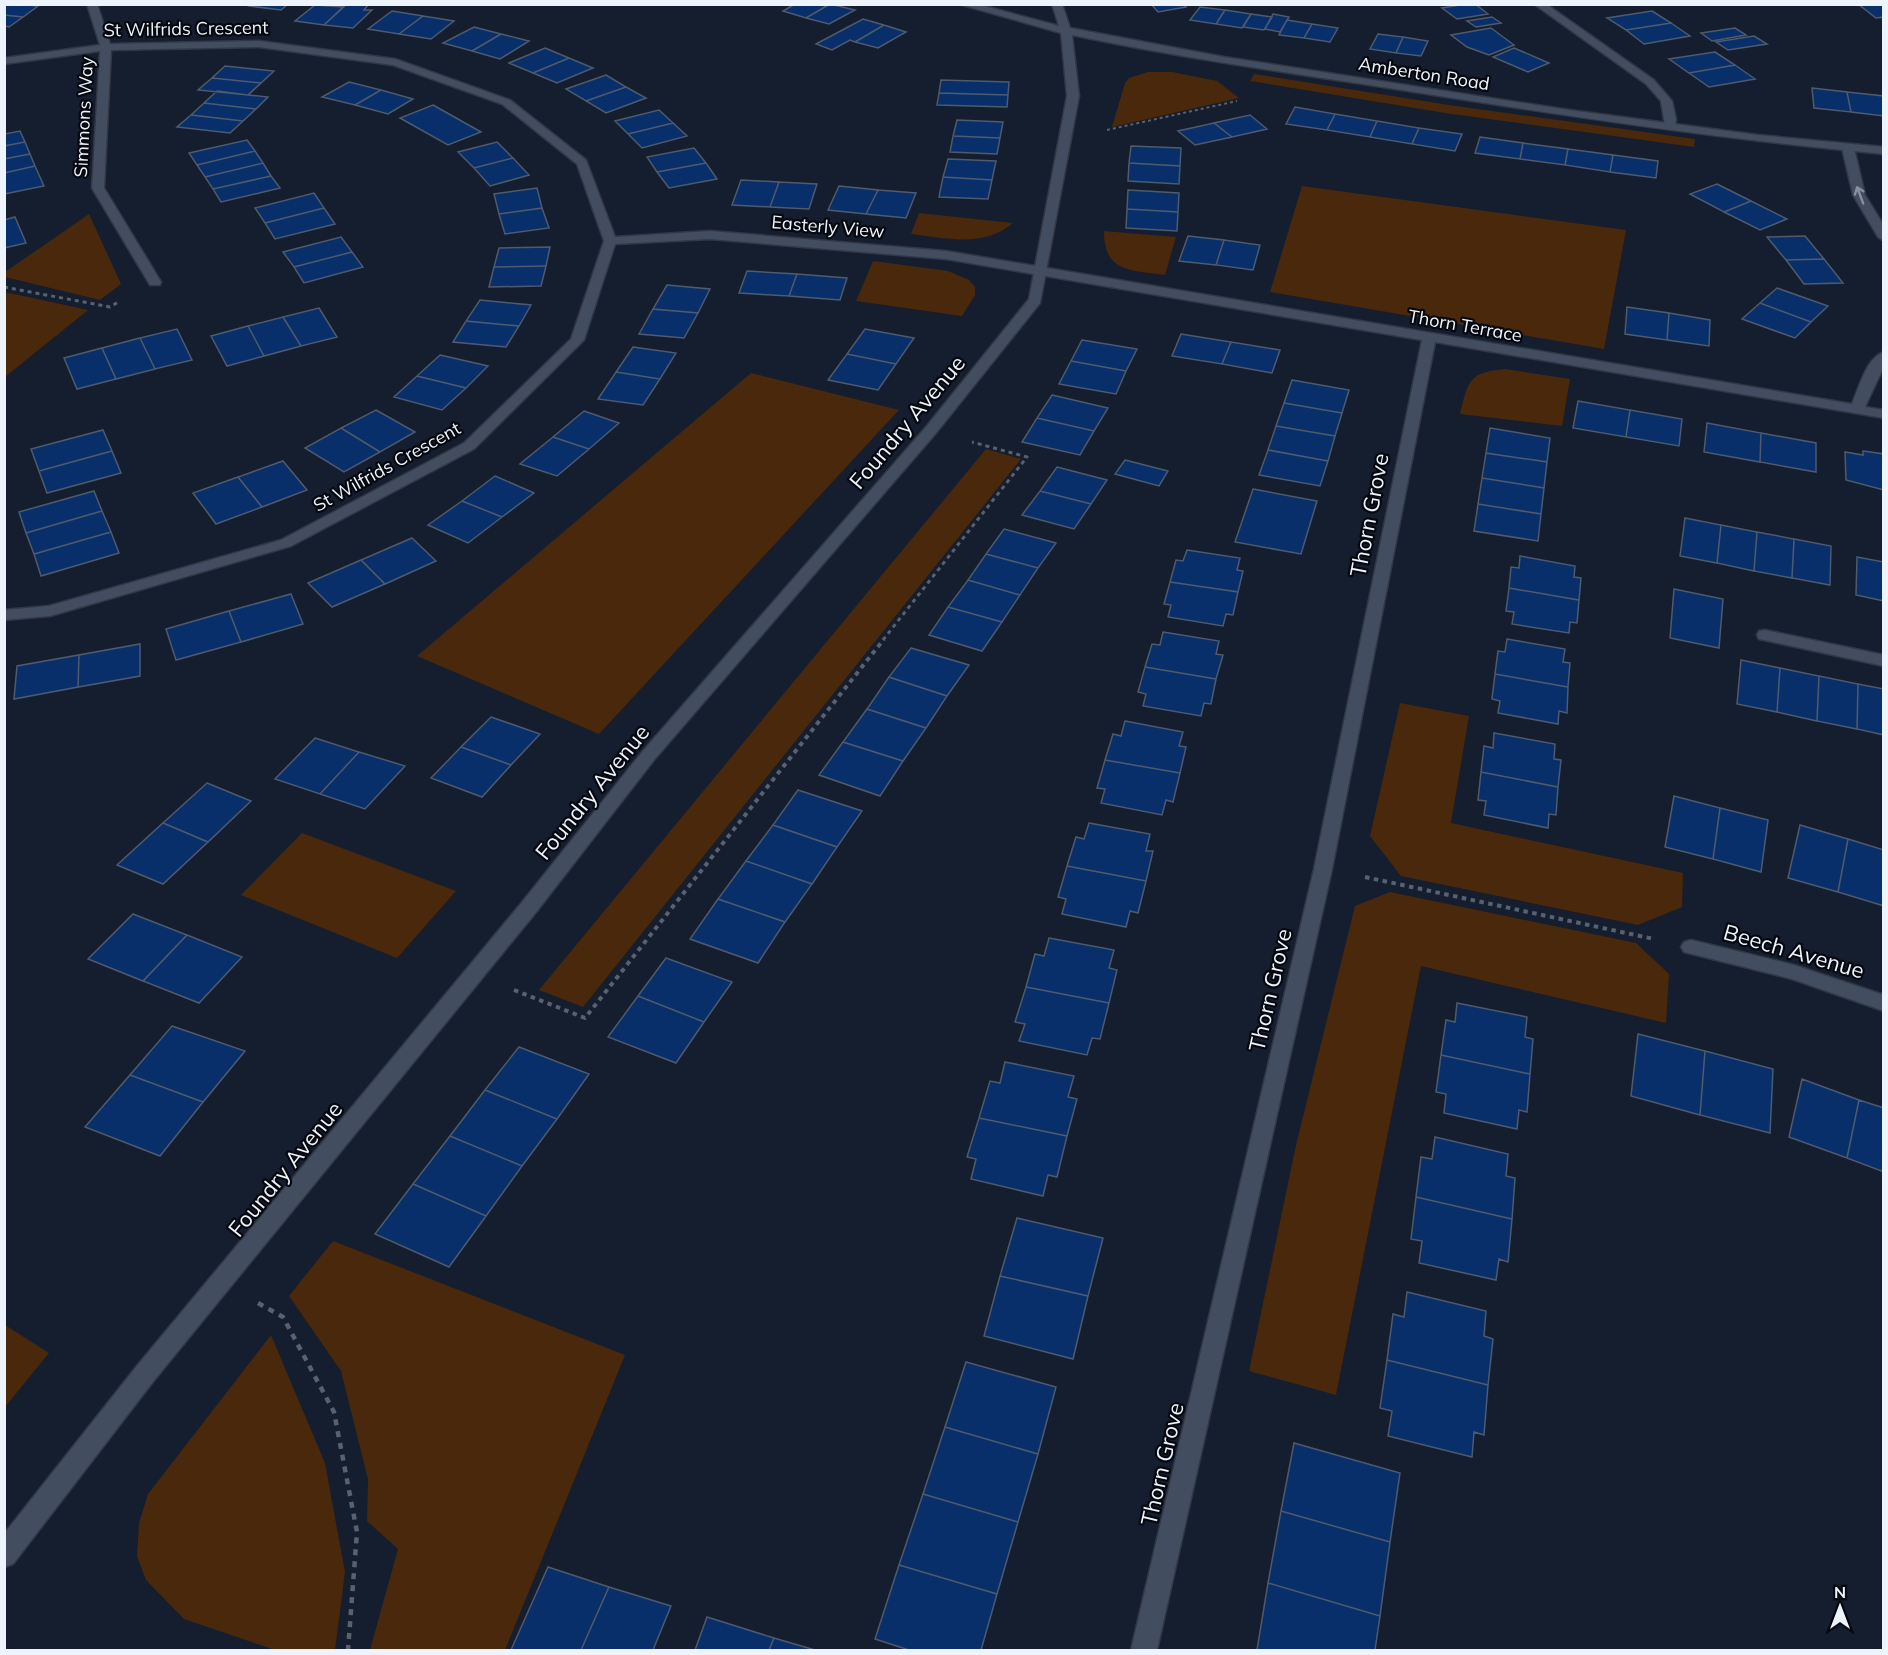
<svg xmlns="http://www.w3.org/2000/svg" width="1888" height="1655" font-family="Mulish,sans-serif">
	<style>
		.green { fill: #4a280b }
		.building { fill: #082f6a; stroke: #4e5a6d; stroke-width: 1.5 }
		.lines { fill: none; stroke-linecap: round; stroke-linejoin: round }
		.minor-casing { stroke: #313744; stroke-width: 3 }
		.tertiary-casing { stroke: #313744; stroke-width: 3 }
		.path-far3 { stroke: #58616f; stroke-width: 2; stroke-dasharray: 3 3; stroke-linecap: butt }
		.path-far2 { stroke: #58616f; stroke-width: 3; stroke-dasharray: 4 4; stroke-linecap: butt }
		.path-far1 { stroke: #58616f; stroke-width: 4; stroke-dasharray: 4.5 4.5; stroke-linecap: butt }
		.path { stroke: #58616f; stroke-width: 4.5; stroke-dasharray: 6 6; stroke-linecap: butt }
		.minor { fill: #424e60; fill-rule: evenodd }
		.tertiary { fill: #424e60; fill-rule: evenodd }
		.oneway { stroke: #87909f }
		.labels { text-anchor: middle; stroke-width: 4.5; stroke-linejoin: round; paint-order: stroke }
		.far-street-label { font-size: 18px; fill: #eef4fd; stroke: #05080f }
		.street-label { font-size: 22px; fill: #eef4fd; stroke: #05080f }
	</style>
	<rect width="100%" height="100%" fill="#141e2e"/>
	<path class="green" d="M1148 72H1172L1217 81 1239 98 1112 127 1125 83 1129 78Z
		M1254 74 1449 105 1695 139 1694 147 1445 113 1250 81Z
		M1302 186 1626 230 1604 349 1270 292Z
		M919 213 1013 223C984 248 945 238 911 234Z
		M89 214 121 284 100 300 5 277V272Z
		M1104 231 1176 237 1165 275C1131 270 1104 273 1104 231Z
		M873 261 948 271 969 280 975 287V295L962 316 856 301Z
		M5 292 88 310 5 377Z
		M1505 369 1570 379 1562 426 1460 414C1468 381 1469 372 1505 369Z
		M751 373 899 410 599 734 417 656Z
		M986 449 1021 459 583 1007 539 990Z
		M1400 703 1469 716 1451 823 1683 873 1682 907 1638 925 1401 876 1370 836Z
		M302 833 456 891 397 958 241 895Z
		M1390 892 1636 943 1669 974 1666 1023 1421 966 1336 1395 1249 1371 1296 1145 1355 906Z
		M333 1241 625 1355 505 1650H370L398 1549 367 1521 368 1479 341 1371 289 1296Z
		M5 1325 49 1353 5 1407Z
		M271 1335 325 1463 345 1572 335 1650H275L184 1619 146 1580 137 1556 139 1523 148 1494Z"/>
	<path class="building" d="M4 4H21L38 6 23 17 4 15Z
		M251 4H288L281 10 249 6Z
		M347 4H369L364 10H372L353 28 324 25Z
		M795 4H830L806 18 783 11Z
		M830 4 855 10 829 24 806 18Z
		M1151 4H1183L1186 7 1158 12Z
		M1466 4H1475L1488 14 1457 19 1442 8Z
		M1858 4H1884V17L1876 18Z
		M315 5 343 7 324 25 295 21Z
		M1200 7 1225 10 1216 24 1190 20Z
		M1225 10 1251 14 1242 28 1216 24Z
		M392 11 423 16 399 34 368 29Z
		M1652 11 1671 23 1626 30 1607 18Z
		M1251 14 1272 17 1264 30 1243 27Z
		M1273 14 1289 17 1280 32 1265 29Z
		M4 15 23 17 9 27 4 26Z
		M423 16 454 21 431 39 399 34Z
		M1492 17 1501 23 1476 27 1467 21Z
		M863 19 884 25 855 42 850 40 832 50 816 44Z
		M1287 20 1312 24 1304 38 1279 35Z
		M1671 23 1690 36 1644 44 1626 30Z
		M1312 24 1338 28 1330 42 1304 38Z
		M884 25 906 32 878 48 855 42Z
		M474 27 501 34 472 51 443 43Z
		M1491 28 1514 45 1489 55 1467 47 1451 35Z
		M1735 28 1746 35 1712 41 1701 33Z
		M501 34 529 41 500 59 472 51Z
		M1378 34 1403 37 1396 53 1370 49Z
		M1754 36 1767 44 1728 50 1716 42Z
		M1403 37 1428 41 1421 56 1396 53Z
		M545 48 569 58 533 73 509 63Z
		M1514 48 1549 63 1528 72 1493 57Z
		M1715 52 1735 65 1689 73 1669 59Z
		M569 58 593 68 557 83 533 73Z
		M1735 65 1755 79 1709 87 1689 73Z
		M225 66 274 71 261 83 212 78Z
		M606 75 626 87 586 101 566 89Z
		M212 78 261 83 248 95 198 90Z
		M941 80 1009 82 1008 95 939 93Z
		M349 82 381 90 355 105 322 97Z
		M626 87 646 98 606 113 586 101Z
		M1812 88 1847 92 1851 112 1814 108Z
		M381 90 413 99 388 114 355 105Z
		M217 91 248 95 268 97 256 109 204 103Z
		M1847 92 1884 96V116L1851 112Z
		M939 93 1008 95 1007 107 937 105Z
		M204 103 256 109 243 121 191 115Z
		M433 105 481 132 448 145 400 118Z
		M1295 107 1335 114 1327 130 1286 124Z
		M659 110 673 123 628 134 615 121Z
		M1335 114 1377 121 1370 137 1327 130Z
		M191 115 243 121 230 133 177 127Z
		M1250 115 1267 129 1232 137 1214 123Z
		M957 120 1003 122 1000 138 953 136Z
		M1377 121 1419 128 1412 144 1370 137Z
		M673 123 687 136 642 148 628 134Z
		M1214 123 1232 137 1195 145 1178 131Z
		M1419 128 1462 134 1455 151 1412 144Z
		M20 131 25 142 4 146V134Z
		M953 136 1000 138 997 154 950 152Z
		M1480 137 1523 143 1520 159 1475 153Z
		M247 140 255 151 197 165 189 153Z
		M25 142 30 154 4 159V146Z
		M497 142 513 158 474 168 458 152Z
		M1523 143 1568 149 1565 165 1520 159Z
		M1131 146 1181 148 1180 166 1129 163Z
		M694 148 706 163 657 172 647 157Z
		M1568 149 1613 155 1610 172 1565 165Z
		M255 151 263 163 205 177 197 165Z
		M30 154 35 166 4 173V159Z
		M1613 155 1658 161 1656 178 1610 172Z
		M513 158 529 175 490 186 474 168Z
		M948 159 996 161 992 180 943 177Z
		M263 163 271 176 213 189 205 177Z
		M706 163 717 179 669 188 657 172Z
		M1129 163 1180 166 1179 184 1128 181Z
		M35 166 44 186 4 194V173Z
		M271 176 280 188 221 202 213 189Z
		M943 177 992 180 988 199 939 197Z
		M741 180 779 182 770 207 732 205Z
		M779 182 817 184 809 209 770 207Z
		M1717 184 1751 201 1724 212 1690 194Z
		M839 186 878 190 866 214 828 210Z
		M537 188 542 208 499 214 494 194Z
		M878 190 916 193 906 218 866 214Z
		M1128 190 1179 193 1178 212 1127 209Z
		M314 193 324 208 265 223 255 208Z
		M1751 201 1787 219 1760 230 1724 212Z
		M324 208 335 224 275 239 265 223Z
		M542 208 549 228 505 234 499 214Z
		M1127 209 1178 212 1177 231 1126 228Z
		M15 217 26 243 4 248V220Z
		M1188 236 1224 240 1216 265 1179 261Z
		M1805 236 1824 259 1786 260 1767 237Z
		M341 237 352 252 294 267 283 252Z
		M1224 240 1260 245 1253 270 1216 265Z
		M550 247 546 266 494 267 499 248Z
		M352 252 363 267 304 283 294 267Z
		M1824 259 1843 283 1804 284 1786 260Z
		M546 266 541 286 489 287 494 267Z
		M747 271 797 274 789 296 739 293Z
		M797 274 847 278 840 300 789 296Z
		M667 285 710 289 698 313 653 309Z
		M1777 288 1828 306 1811 322 1760 303Z
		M480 300 531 305 519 326 466 321Z
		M1760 303 1811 322 1795 338 1742 319Z
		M1627 307 1669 313 1667 340 1625 334Z
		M319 308 337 337 301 346 283 317Z
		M653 309 698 313 684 338 639 334Z
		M1669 313 1710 320 1709 346 1667 340Z
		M283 317 301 346 264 356 248 326Z
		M466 321 519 326 506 347 453 342Z
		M248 326 264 356 227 366 211 336Z
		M177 329 192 360 155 369 140 338Z
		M865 329 914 338 896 364 847 354Z
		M1181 334 1231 342 1222 364 1172 356Z
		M140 338 155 369 116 379 102 348Z
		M1082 340 1137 349 1126 371 1071 361Z
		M1231 342 1280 350 1272 373 1222 364Z
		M633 347 676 353 660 379 616 372Z
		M102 348 116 379 77 389 64 358Z
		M847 354 896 364 878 390 828 380Z
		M440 355 488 366 466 388 417 376Z
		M1071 361 1126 371 1116 394 1059 384Z
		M616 372 660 379 643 405 598 399Z
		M417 376 466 388 442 410 394 397Z
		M1292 380 1349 390 1342 413 1284 403Z
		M1052 395 1108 408 1094 431 1037 418Z
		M1578 401 1630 410 1626 437 1573 428Z
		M1284 403 1342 413 1335 436 1276 426Z
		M376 410 415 432 380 452 341 428Z
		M1630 410 1682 419 1679 446 1626 437Z
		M584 411 619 423 589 449 553 437Z
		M1037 418 1094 431 1080 455 1022 442Z
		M1707 423 1761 433 1760 462 1704 452Z
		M1276 426 1335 436 1328 461 1268 450Z
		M341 428 380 452 344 472 305 448Z
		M1490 428 1550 438 1547 462 1486 453Z
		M103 430 112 451 39 471 31 449Z
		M1761 433 1816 443V472L1760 462Z
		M553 437 589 449 557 476 520 464Z
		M1268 450 1328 461 1320 486 1259 475Z
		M112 451 121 473 47 493 39 471Z
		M1863 451 1884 454V490L1846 480 1845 452 1863 455Z
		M1486 453 1547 462 1544 488 1482 478Z
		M1125 460 1168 471 1159 486 1115 474Z
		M283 461 307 490 262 507 238 477Z
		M1057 467 1107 480 1091 504 1040 491Z
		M495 476 534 493 502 517 462 501Z
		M238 477 262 507 216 524 193 493Z
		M1482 478 1544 488 1541 514 1478 504Z
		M1253 489 1317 501 1301 554 1235 542Z
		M94 491 102 511 26 533 19 512Z
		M1040 491 1091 504 1074 529 1022 515Z
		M462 501 502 517 468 543 428 525Z
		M1478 504 1541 514 1538 541 1474 531Z
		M102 511 111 532 34 554 26 533Z
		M1685 518 1721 525 1717 563 1680 556Z
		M1721 525 1757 532 1754 571 1717 563Z
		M1004 529 1056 543 1038 568 986 554Z
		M111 532 119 553 41 576 34 554Z
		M1757 532 1794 539 1792 578 1754 571Z
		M412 538 436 561 385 584 361 560Z
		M1794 539 1831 546 1830 585 1792 578Z
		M1187 550 1240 558 1237 570 1243 571 1238 592 1170 582 1176 560 1183 561Z
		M986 554 1038 568 1020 595 968 580Z
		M1520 556 1575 566 1574 577 1581 578 1579 600 1509 588 1511 567 1519 568Z
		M1857 557 1884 562V601L1856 595Z
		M361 560 385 584 332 607 308 583Z
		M968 580 1020 595 1002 622 948 607Z
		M1170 582 1238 592 1233 615 1226 614 1223 626 1168 617 1171 605 1164 604Z
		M1509 588 1579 600 1577 623 1570 622 1569 633 1512 624 1514 612 1506 611Z
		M1674 589 1723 599 1719 648 1670 638Z
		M291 594 303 624 241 642 229 611Z
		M948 607 1002 622 982 651 929 635Z
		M229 611 241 642 176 660 166 629Z
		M1163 632 1219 641 1216 654 1223 655 1216 679 1145 667 1152 644 1160 645Z
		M1507 639 1565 649 1563 662 1570 663 1568 687 1495 674 1498 651 1505 652Z
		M140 644V676L78 687 79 655Z
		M911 648 969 665 947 696 889 677Z
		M79 655 78 687 14 699 17 666Z
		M1741 660 1780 668 1777 712 1737 704Z
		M1145 667 1216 679 1211 704 1204 703 1201 716 1143 706 1146 694 1138 692Z
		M1780 668 1819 676 1817 721 1777 712Z
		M1495 674 1568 687 1567 713 1559 711 1558 724 1498 713 1500 701 1492 699Z
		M1819 676 1858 684 1857 729 1817 721Z
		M889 677 947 696 926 728 867 709Z
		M1858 684 1884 689V735L1857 729Z
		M867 709 926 728 903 761 843 742Z
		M491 717 540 734 511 765 461 747Z
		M1125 721 1183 732 1179 746 1186 747 1180 773 1105 760 1113 734 1121 736Z
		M1494 733 1555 744 1554 759 1561 760 1558 787 1481 772 1484 746 1493 748Z
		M315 738 359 752 320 794 275 779Z
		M843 742 903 761 880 796 819 775Z
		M461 747 511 765 482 797 431 778Z
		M359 752 405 766 365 809 320 794Z
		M1105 760 1180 773 1173 802 1166 800 1162 815 1101 803 1105 789 1097 788Z
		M1481 772 1558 787 1556 815 1549 814 1548 828 1484 815 1486 801 1478 800Z
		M207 783 251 801 208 842 163 823Z
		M798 790 862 811 837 847 773 825Z
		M1674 796 1720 808 1713 859 1665 847Z
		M1720 808 1768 820 1761 872 1713 859Z
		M163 823 208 842 163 884 117 865Z
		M1089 823 1150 834 1146 851H1153L1146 881 1067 866 1076 837 1084 839Z
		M773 825 837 847 812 884 746 861Z
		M1800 825 1848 839 1838 892 1788 878Z
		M1848 839 1884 850V906L1838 892Z
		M746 861 812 884 785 922 718 899Z
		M1067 866 1146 881 1138 913 1130 911 1126 927 1062 914 1066 899 1058 897Z
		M718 899 785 922 758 963 690 939Z
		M133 914 187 935 143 981 88 959Z
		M187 935 242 957 199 1003 143 981Z
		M1049 938 1114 950 1109 968 1117 970 1109 1003 1026 987 1035 954 1044 956Z
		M666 958 732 982 704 1022 638 996Z
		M1026 987 1109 1003 1100 1039 1092 1038 1087 1055 1019 1041 1025 1024 1015 1022Z
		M638 996 704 1022 676 1063 608 1037Z
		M1457 1003 1527 1017 1525 1037 1533 1039 1530 1074 1441 1055 1446 1020 1455 1022Z
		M172 1026 245 1051 203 1102 130 1075Z
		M1638 1034 1705 1051 1700 1115 1631 1096Z
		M519 1047 589 1074 557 1119 485 1090Z
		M1705 1051 1773 1069 1770 1133 1700 1115Z
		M1441 1055 1530 1074 1527 1112 1519 1110 1517 1129 1444 1113 1446 1094 1436 1092Z
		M1005 1062 1074 1076 1068 1097 1077 1099 1067 1136 979 1118 990 1081 1000 1083Z
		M130 1075 203 1102 160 1156 85 1127Z
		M1802 1079 1859 1100 1847 1158 1789 1137Z
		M485 1090 557 1119 522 1166 450 1136Z
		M1859 1100 1884 1108V1172L1847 1158Z
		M979 1118 1067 1136 1057 1177 1048 1175 1043 1196 971 1179 976 1159 967 1157Z
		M450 1136 522 1166 486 1216 413 1184Z
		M1435 1137 1508 1154 1506 1176 1515 1178 1512 1219 1416 1197 1421 1157 1432 1159Z
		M413 1184 486 1216 449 1267 375 1234Z
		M1416 1197 1512 1219 1508 1262 1499 1259 1496 1280 1419 1263 1422 1241 1411 1239Z
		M1017 1218 1103 1238 1088 1296 1000 1276Z
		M1000 1276 1088 1296 1073 1359 984 1336Z
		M1407 1292 1486 1311 1484 1336 1493 1339 1488 1385 1387 1360 1393 1314 1404 1317Z
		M1387 1360 1488 1385 1484 1435 1474 1432 1472 1457 1388 1436 1392 1411 1380 1408Z
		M966 1362 1056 1387 1038 1454 945 1427Z
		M945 1427 1038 1454 1018 1522 923 1494Z
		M1294 1443 1400 1473 1390 1542 1281 1511Z
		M923 1494 1018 1522 997 1594 899 1565Z
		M1281 1511 1390 1542 1380 1616 1268 1583Z
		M899 1565 997 1594 981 1650H909L875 1639Z
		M548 1567 609 1587 581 1650H511Z
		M1268 1583 1380 1616 1375 1650H1257Z
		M609 1587 671 1606 653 1650H581Z
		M707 1617 774 1638 769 1650H695Z
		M774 1638 815 1650H769Z"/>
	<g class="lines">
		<defs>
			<path id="minor" d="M87 4H97L110 44 259 41 395 59 510 100 586 160 615 237 710 231 946 251 1852 404C1859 388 1866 358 1884 352V366L1865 407 1884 410V418L1435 342 1332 869 1157 1650H1131L1314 869 1422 340 946 259 710 239 615 244 584 340 474 449 291 546 50 616 4 620V610L49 606 281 540 464 443 571 339 604 241 577 164 502 104 393 65 259 47 111 50 104 188 161 282 160 285H150L92 188 100 51 4 64V58L100 45Z
				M1534 4H1546L1654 80 1672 101 1676 119 1675 128 1665 126 1661 101 1646 84Z
				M1844 146 1854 148 1865 195 1884 226V241L1878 237 1853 195 1842 148Z
				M1765 630 1884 655V666L1759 639 1757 635 1759 631Z
				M1691 940 1794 965 1884 995V1011L1792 979 1684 952 1681 947 1684 942Z"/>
			<path id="tertiary" d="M959 4H977L1059 26 1052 4H1062L1070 28 1224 57 1569 110 1758 135 1884 147V154C1718 139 1554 114 1389 88 1283 72 1177 57 1072 35L1079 96 1040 303 936 433 654 760 537 911 152 1383 13 1564 4 1567V1534L136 1367 523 901 642 752 926 427 1029 299 1067 96 1061 33Z"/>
		</defs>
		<use href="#minor" class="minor-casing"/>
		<use href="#tertiary" class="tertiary-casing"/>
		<path class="path-far3" d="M1107 130 1237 101"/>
		<path class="path-far2" d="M4 287 110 307 120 301
			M883 640 1027 457 972 442"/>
		<path class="path-far1" d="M1365 877 1654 939
			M514 990 585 1018 884 639"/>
		<path class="path" d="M258 1303 283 1317 334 1412 357 1532 348 1650"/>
		<use href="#minor" class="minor"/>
		<use href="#tertiary" class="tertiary"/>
	</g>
	<defs><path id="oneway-shaft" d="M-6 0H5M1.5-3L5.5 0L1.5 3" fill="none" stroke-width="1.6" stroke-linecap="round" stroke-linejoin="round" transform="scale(1.5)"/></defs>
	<use class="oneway" href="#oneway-shaft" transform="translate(1860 195) rotate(-111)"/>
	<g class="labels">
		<g class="far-street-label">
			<text transform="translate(186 29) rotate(-1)" y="6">St Wilfrids Crescent</text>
			<text transform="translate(1424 74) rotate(9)" y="6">Amberton Road</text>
			<text transform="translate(84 117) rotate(-87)" y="6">Simmons Way</text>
			<text transform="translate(828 227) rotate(5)" y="6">Easterly View</text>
			<text transform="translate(1465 326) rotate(10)" y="6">Thorn Terrace</text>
			<text transform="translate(387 467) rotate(-29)" y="6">St Wilfrids Crescent</text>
		</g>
		<g class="street-label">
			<text transform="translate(907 422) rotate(-50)" y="8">Foundry Avenue</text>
			<text transform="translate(1369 515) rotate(-79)" y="8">Thorn Grove</text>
			<text transform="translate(592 792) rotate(-51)" y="8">Foundry Avenue</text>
			<text transform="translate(1794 951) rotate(16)" y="8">Beech Avenue</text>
			<text transform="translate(1270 990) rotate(-77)" y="8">Thorn Grove</text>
			<text transform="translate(285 1169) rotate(-51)" y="8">Foundry Avenue</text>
			<text transform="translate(1162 1464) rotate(-77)" y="8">Thorn Grove</text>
		</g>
	</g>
	<rect width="1888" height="1655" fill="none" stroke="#eef4fd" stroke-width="12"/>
	<g transform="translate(1840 1607)" stroke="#05080f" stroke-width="4.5" paint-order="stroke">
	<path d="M0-4.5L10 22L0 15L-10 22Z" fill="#eef4fd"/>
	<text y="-9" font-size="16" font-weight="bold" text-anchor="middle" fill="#eef4fd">N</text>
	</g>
</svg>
